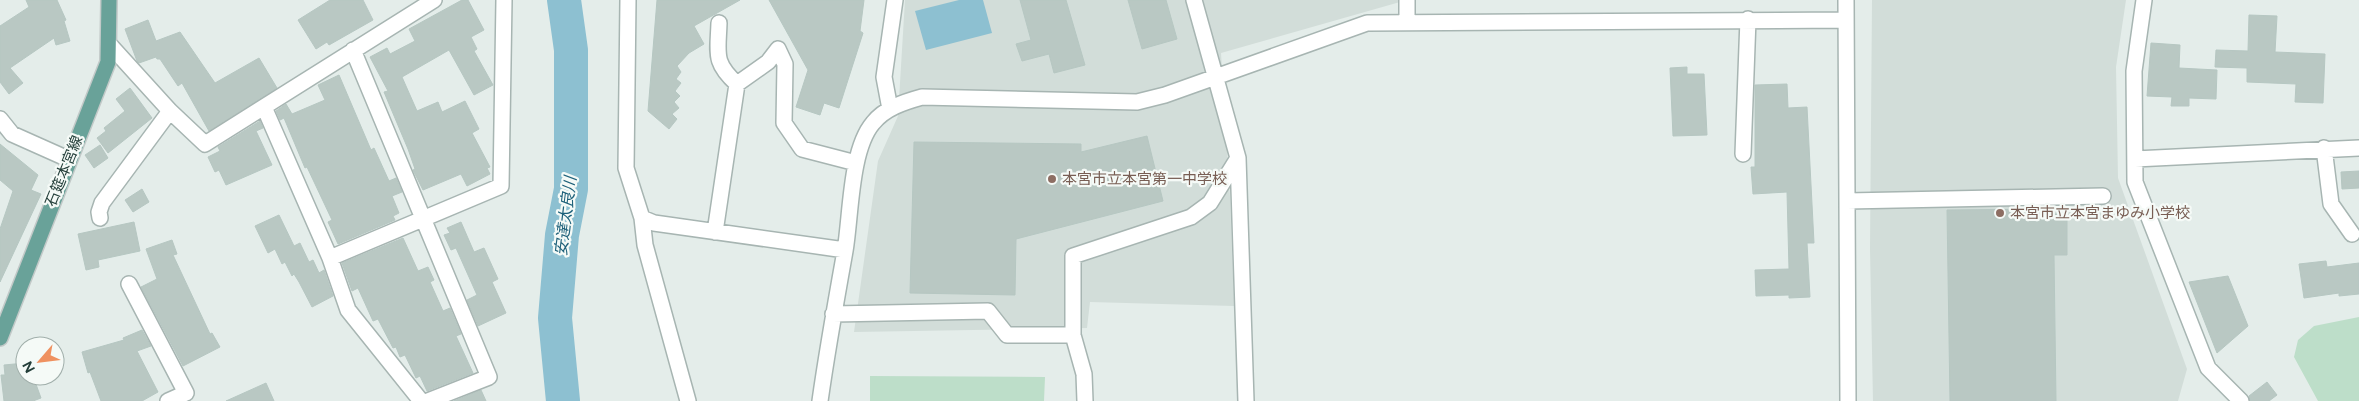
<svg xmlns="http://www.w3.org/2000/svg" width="2359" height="401" font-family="Figtree,'Noto Sans JP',sans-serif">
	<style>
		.built { fill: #d2ddd9 }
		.green { fill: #bddec9 }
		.water { fill: #8dc0d1 }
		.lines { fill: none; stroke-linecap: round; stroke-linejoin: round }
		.river { stroke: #8dc0d1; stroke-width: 34 }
		.building { fill: #b9c8c3; stroke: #b6c7c2 }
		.minor-casing { stroke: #a7b5b2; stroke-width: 18 }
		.major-casing { stroke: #c2c9c8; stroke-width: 18 }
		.minor { stroke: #fff; stroke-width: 15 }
		.major { stroke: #69a299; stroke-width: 15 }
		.education-dot { fill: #8d6e63; stroke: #f5faf7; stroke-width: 2 }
		.labels { text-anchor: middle; stroke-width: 4.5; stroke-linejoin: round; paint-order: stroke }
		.street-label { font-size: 15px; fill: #243f3a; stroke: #f5faf7 }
		.education-label { font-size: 15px; fill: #785e54; stroke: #f5faf7; text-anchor: start }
		.water-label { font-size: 16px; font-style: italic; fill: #1e617a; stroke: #f5faf7 }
	</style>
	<rect width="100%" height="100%" fill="#e4edea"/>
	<path class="built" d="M905 0H1400V2L1221 53 1230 197 1234 306 1090 302 1087 328 854 332 878 161 898 116Z
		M1872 0H2126L2116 67 2118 178 2187 369 2178 401H1873L1870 249Z"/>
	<path class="green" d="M2359 317V401H2318L2294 357 2298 340 2314 326Z
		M870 376 1045 377 1044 401H870Z"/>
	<path class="water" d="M959 0H983L992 33 926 50 915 11Z"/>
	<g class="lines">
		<path class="river" d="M563 401 555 318 562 235 571 189V50L564 0"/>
	</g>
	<path class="building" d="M26 0H57L66 20 64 21 70 41 56 45 54 38 10 68 23 83 9 94 0 82V26L29 7Z
		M330 0H363L373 20 329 45 327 42 316 49 298 20Z
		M462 0H468L484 30 471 37 477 49 474 51 493 85 474 95 449 50 402 77 417 111 438 102 442 112 465 101 479 129 472 133 490 167 487 168 490 174 467 186 461 174 423 190 413 170 415 169 408 149 384 92 388 91 370 57 387 48 390 54 415 41 409 29Z
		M657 0H740L694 26 704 44 689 53 677 66 681 72 676 79 681 83 675 91 680 96 674 102 679 108 672 114 677 119 669 129 648 111Z
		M769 0H864L860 31 863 33 839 108 824 103 820 115 796 107 808 70Z
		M1020 0H1066L1085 65 1054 73 1049 54 1022 61 1016 44 1031 40Z
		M1128 0H1166L1177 39 1142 49Z
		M2249 15 2277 16 2275 52 2325 54 2323 103 2295 102 2296 84 2247 82V68L2215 67 2216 50 2248 51Z
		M148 20 156 41 180 32 215 83 259 58 277 88 209 131 182 83 178 86 160 59H157L156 57 139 63 137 61 125 29Z
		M2151 43 2180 45 2179 68 2217 70 2216 99 2189 98V106H2171L2172 97 2147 96Z
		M1687 67V74H1704L1707 135 1673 136 1670 68Z
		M339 75 371 150 374 148 389 181 396 178 402 192 392 196 399 213 393 216 395 220 338 244 328 222 332 220 307 167 305 168 284 118 280 120 276 111 286 104 292 114 325 100 318 85Z
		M1787 84 1788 108 1807 107 1814 243H1807L1810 297 1789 298V295L1756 296 1755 270 1789 269 1787 192 1753 194 1751 167H1755V85Z
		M130 88 152 118 108 153 97 138 106 131 104 128 125 111 116 99Z
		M260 121 263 128 256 131 272 165 226 185 219 170 215 172 208 157 220 151 218 147Z
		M1147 136 1163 201 1016 239 1015 295 910 293 914 142 1081 144V152Z
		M0 144 38 175 31 190 41 194 0 282V229L13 191 0 180Z
		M100 145 108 158 94 168 85 155Z
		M2359 171V188L2342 189 2341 172Z
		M142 189 149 202 133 212 125 200Z
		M2054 209V214H2067V255H2054L2056 401H1950L1947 210Z
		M279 215 294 246 300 243 309 262 313 260 319 273 324 270 333 296 312 307 299 282 294 274 292 276 285 262 282 264 275 249 268 253 255 226Z
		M134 222 140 251 98 260 99 267 86 270 78 234Z
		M461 222 474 252 484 248 498 279 492 282 506 313 478 326 467 300 477 295 456 248 451 250 444 235 450 233 447 228Z
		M403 238 418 271 428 267 434 280 430 282 443 311 450 308 461 334 456 336 473 373 427 391 420 376 416 378 405 355 400 357 396 347 393 348 378 319 373 321 358 288 352 291 342 263Z
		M172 240 177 254 173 255 210 334 212 333 220 347 183 366 141 287 157 279 146 249Z
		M2326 261 2327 267 2359 263V294L2339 296V293L2304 298 2299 264Z
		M2228 276 2248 326 2217 353 2189 282Z
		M142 330 151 346 137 351 158 392 142 401H101L90 372 88 373 82 352 124 340 123 338Z
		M25 363V376H33L41 398 33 401H4L1 375H5L4 365Z
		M2267 382 2277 395 2269 401H2250L2249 396Z
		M266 383 274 401H226Z
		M481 390 486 401H454Z"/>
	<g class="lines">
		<defs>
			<path id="minor" d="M628 0 626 168 642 218 654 223 845 250
				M1194 0 1238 158 1246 401
				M1407 0V22
				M1846 0 1848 401
				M2144 0 2134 71 2135 182 2208 368 2241 401
				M719 23C718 54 713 62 737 84
				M110 45 170 111 205 144 434 0
				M353 50 489 377 428 401
				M264 107 330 258 348 310 421 401
				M890 109 884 77 895 0
				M0 119 12 134 68 159
				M2324 148 2331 204 2352 234
				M1743 154 1748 19
				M2135 159 2359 148
				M1847 201 2103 196
				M100 218 99 212 102 203 170 111
				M642 218 645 245 688 401
				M715 232 737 84 768 62 778 49 785 64 784 123 802 149 856 163
				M330 258 501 186 504 0
				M129 284 186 393 168 401
				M833 314 988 311 1007 335H1073
				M820 401C827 351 836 301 845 251 851 216 850 150 873 123 885 108 904 102 922 97L1137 102 1165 95 1367 23 1846 20
				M1085 401 1084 374 1073 335V256L1191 217 1210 203 1238 158"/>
			<path id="major" d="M0 338 108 62 109 0"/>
		</defs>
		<use href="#minor" class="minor-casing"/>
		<use href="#major" class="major-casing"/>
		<use href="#minor" class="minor"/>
		<use href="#major" class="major"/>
	</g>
	<g class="education-dot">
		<circle cx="1052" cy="179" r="5"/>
		<circle cx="2000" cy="213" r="5"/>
	</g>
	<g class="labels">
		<g class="street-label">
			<text transform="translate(64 171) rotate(-68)" y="5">石筵本宮線</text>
		</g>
		<g class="education-label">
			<text x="1062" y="184">本宮市立本宮第一中学校</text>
			<text x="2010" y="218">本宮市立本宮まゆみ小学校</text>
		</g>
		<g class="water-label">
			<text transform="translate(565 216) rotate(-83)" y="6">安達太良川</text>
		</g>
	</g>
	<g transform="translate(40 361) rotate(242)"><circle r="24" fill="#f5faf7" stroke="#a1afab"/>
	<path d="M0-4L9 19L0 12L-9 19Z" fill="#ef9160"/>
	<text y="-8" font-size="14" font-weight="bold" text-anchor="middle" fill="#243f3a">N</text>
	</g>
</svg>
